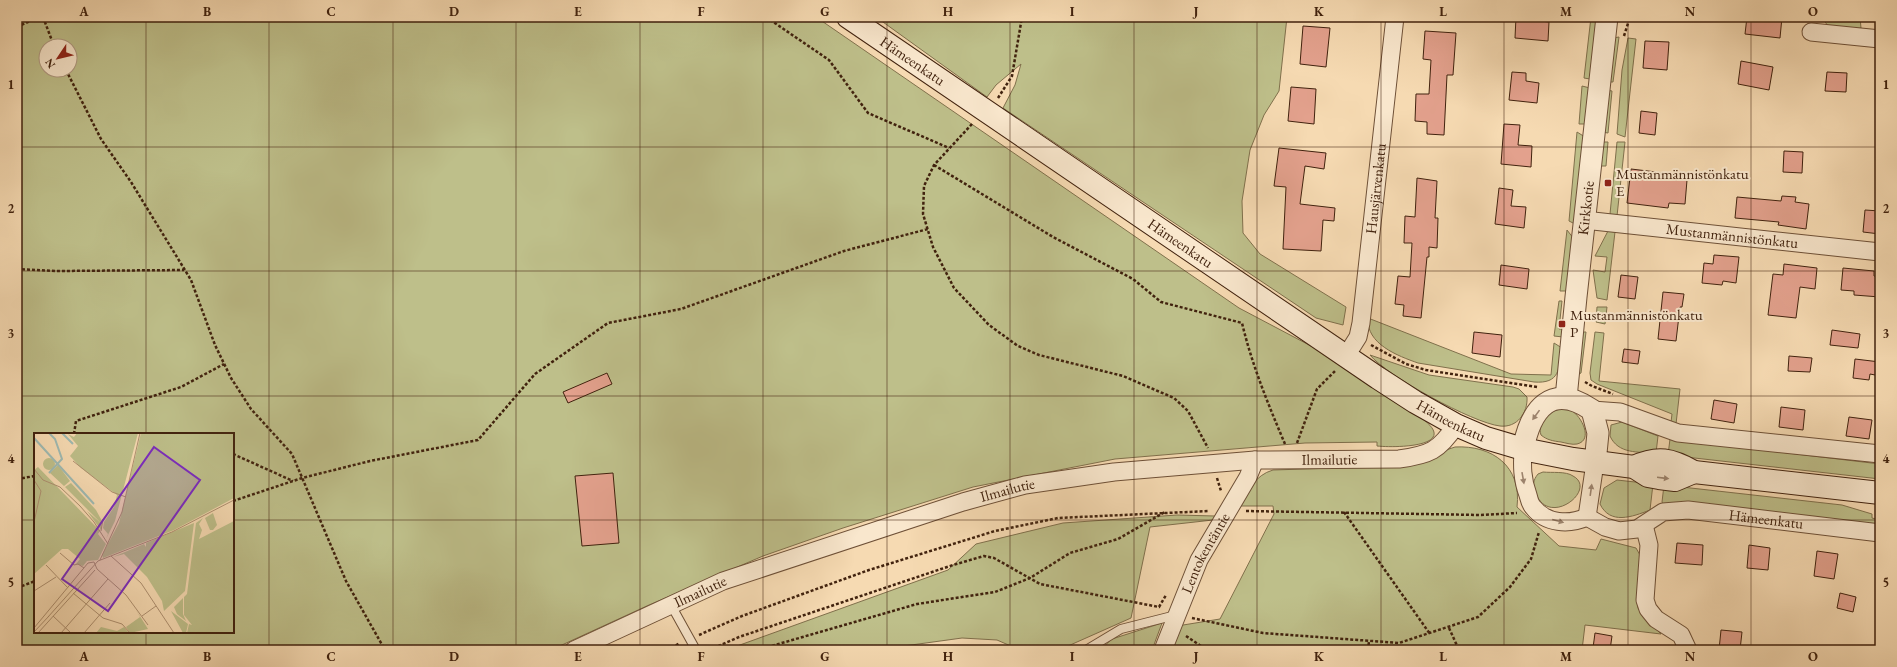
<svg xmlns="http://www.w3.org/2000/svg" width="1897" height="667" font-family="'EB Garamond',serif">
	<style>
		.green { fill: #bebf8a; stroke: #80704c; fill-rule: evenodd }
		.building { fill: #e3a18d; stroke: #41220e }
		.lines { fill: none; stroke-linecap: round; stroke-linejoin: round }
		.service-casing { stroke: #6e5037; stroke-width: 10 }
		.minor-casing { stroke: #6e5037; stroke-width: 19 }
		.tertiary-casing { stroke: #6e5037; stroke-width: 23 }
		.secondary-casing { stroke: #41220e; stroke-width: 24 }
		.path { stroke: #41220e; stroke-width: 2.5; stroke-dasharray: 3 2; stroke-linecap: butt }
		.service { stroke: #f9e7cd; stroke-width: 8 }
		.minor { stroke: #f9e7cd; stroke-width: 17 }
		.tertiary { stroke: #f9e7cd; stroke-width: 21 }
		.secondary { stroke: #f9e7cd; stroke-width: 22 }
		.oneway { fill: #9d846e }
		.grid { fill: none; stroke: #41220e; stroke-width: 1; stroke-opacity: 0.55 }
		.poi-dot { fill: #8f2418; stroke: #f9e7cd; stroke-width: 1.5 }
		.labels { text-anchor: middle; stroke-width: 4; stroke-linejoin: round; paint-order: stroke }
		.street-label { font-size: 15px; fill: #41220e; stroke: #f9e7cd }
		.poi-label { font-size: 15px; fill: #41220e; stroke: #f9e7cd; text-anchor: start }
		.inset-river { fill: none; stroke: #9ebab3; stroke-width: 2 }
		.inset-road { fill: none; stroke: #ae9070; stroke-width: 1 }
		.view { fill: #7b2cbf; fill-opacity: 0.15; stroke: #7b2cbf; stroke-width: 2 }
		.inset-edge { fill: none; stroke: #41220e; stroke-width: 2 }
		.neatline { fill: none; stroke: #41220e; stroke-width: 1.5 }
		.grid-label { font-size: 13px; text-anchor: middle; font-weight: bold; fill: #41220e }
	</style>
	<rect width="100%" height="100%" fill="#f6dab2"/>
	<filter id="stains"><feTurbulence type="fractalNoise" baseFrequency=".005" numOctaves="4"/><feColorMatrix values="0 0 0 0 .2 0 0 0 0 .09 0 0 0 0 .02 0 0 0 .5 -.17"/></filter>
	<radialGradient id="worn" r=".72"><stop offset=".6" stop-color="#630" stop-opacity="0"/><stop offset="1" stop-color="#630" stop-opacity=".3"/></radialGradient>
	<path class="green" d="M17 17H816L1239 308 1328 355 1420 417C1463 447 1396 448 1377 446V442L1305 443 1115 459 973 487 843 528 763 556 649 605 551 650H17ZM46 46H70V70H46ZM35 434H233V632H35Z
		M876 17H1287L1279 91 1264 115 1250 150 1242 201 1243 233 1260 254 1346 307 1343 325 1316 318 1003 108 1015 85 1021 64 996 85 987 97Z
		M1591 17H1599L1590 79 1584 78Z
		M1821 17H1860L1861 28 1854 30 1829 27Z
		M1619 37 1613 82H1608L1613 38Z
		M1628 38 1636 39 1625 137 1617 134 1622 70Z
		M1582 86 1590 88 1587 124H1579Z
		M1607 90 1612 91 1608 133 1602 132Z
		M1577 132 1585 137 1576 222 1573 223 1569 221Z
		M1601 142H1608L1606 166H1599Z
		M1617 142H1625L1617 216 1610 214Z
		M1567 230 1574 239 1568 291H1560Z
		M1608 231 1615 232 1607 300 1597 298 1593 270 1605 272 1607 257 1595 256Z
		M1559 301H1562L1559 329H1564L1563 337 1554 336Z
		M1597 307H1607L1605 324 1596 322Z
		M1368 318 1511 374 1551 375 1554 343 1562 348C1559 369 1560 384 1534 382L1418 363C1398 356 1366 344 1368 318Z
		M1580 332H1586L1581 373 1577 375Z
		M1595 332 1604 333 1599 381 1680 389 1676 424 1671 422 1672 414 1597 384 1591 380 1590 373Z
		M1370 355 1429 375 1513 387 1519 389 1527 397C1528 413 1517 428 1500 426 1473 423 1387 376 1370 355Z
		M1560 409C1564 410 1568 409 1572 411 1581 416 1594 440 1577 444 1572 445 1566 443 1561 442 1553 441 1547 440 1541 435 1537 423 1548 412 1560 409Z
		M1622 422 1658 436 1656 453C1638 452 1618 454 1610 436L1611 425Z
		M1670 439 1880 464V479L1668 455Z
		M1455 447C1492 445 1522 466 1517 507L1559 546 1596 550 1601 539 1636 548 1640 555 1638 608 1643 616 1661 634 1585 625 1582 650H1168L1177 626 1220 619 1274 514 1273 506H1238C1247 492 1255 475 1273 470L1399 466Z
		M1543 472C1552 473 1566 471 1573 476 1598 489 1550 528 1536 494 1532 486 1533 480 1538 474Z
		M1617 480 1653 484 1650 510C1632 517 1610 525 1600 504L1604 488Z
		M1664 485 1842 505 1872 514V518L1880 520V526L1663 504 1662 502Z
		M1177 515 1215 516 1213 520 1150 527 1131 618 1059 650H1020L997 640 962 638 875 650H726L948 570 976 544 1063 523Z
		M1162 623 1152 650H1100L1112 639Z"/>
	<path class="building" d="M1516 17H1532V20L1549 22 1548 41 1515 38Z
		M1747 17 1760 19 1761 17H1782L1780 38 1745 34Z
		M1303 26 1330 28 1326 67 1300 64Z
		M1425 31 1456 33 1453 75H1447L1444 135 1427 134V122L1415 121 1416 94H1429L1431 60 1423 59Z
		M1645 41 1669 42 1667 70 1643 68Z
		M1741 61 1773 67 1769 90 1738 84Z
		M1512 72 1526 73V81L1539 83 1537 103 1509 100Z
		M1827 72 1847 73 1846 92 1825 91Z
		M1291 87 1316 89 1314 124 1288 121Z
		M1641 111 1657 113 1655 135 1639 133Z
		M1504 124 1520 125 1518 145 1532 146 1531 167 1501 164Z
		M1279 148 1326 153 1324 169 1305 166 1300 204 1335 208 1334 221 1323 220 1321 251 1283 249 1286 187 1274 186Z
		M1784 151 1803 152 1802 173 1783 172Z
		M1631 169 1673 174 1672 178 1687 180 1685 204 1669 203 1668 208 1627 203Z
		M1417 178 1437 181 1435 218H1438L1437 248 1429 247V257H1427L1421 318 1403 316 1404 305 1395 304 1398 276 1410 277 1412 243H1404L1405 216 1415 217Z
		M1499 188 1513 190 1511 206 1526 207 1524 228 1495 224Z
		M1782 196 1796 197 1795 202 1809 204 1806 229 1778 225 1779 222 1735 218 1737 197 1781 201Z
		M1865 210 1880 211V234L1863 232Z
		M1714 255 1739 257 1736 283 1723 281 1722 285 1702 283 1704 263 1713 264Z
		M1784 264 1817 268 1815 289 1800 287 1796 318 1768 315 1773 274 1783 275Z
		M1501 265 1529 269 1527 289 1499 285Z
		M1843 268 1874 271V276L1880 277V297L1854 295V291L1841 290Z
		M1621 275 1638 277 1635 299 1618 297Z
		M1663 292 1684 294 1682 307H1680L1676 341 1658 339Z
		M1832 330 1860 334 1858 348 1830 345Z
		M1474 332 1502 335 1500 357 1472 353Z
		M1624 349 1640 351 1638 364 1622 362Z
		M1789 356 1812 358 1810 372 1788 371Z
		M1855 359 1880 362V376L1870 374 1869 380 1853 378Z
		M607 373 612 384 568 403 563 392Z
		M1714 400 1737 404 1734 423 1711 419Z
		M1781 407 1805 410 1803 430 1779 427Z
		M1849 417 1872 420 1869 439 1846 436Z
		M613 473 619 543 582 546 575 476Z
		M1677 543 1703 545 1702 565 1675 563Z
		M1749 545 1770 548 1768 570 1747 568Z
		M1817 551 1838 554 1834 579 1814 576Z
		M1840 593 1856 597 1853 612 1837 608Z
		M1721 630 1742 632 1740 650H1719Z
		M1595 633 1612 636 1610 650 1593 648Z"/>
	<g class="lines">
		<defs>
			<path id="service" d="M671 605 696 650
				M1086 650 1121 629 1176 615"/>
			<g id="minor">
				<path d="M1811 32 1880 39"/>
				<path id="s1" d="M1584 220 1880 252"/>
				<path id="s2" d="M1346 356 1358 337 1361 323 1395 17"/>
				<path d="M1592 410 1620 412 1678 433 1880 454"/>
				<path d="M1523 449C1522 466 1522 479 1528 495 1529 499 1530 504 1533 507 1546 524 1569 525 1587 517"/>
				<path id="s3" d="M1587 517 1605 527 1619 531 1637 529 1663 512 1688 510 1880 533"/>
				<path d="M1587 517 1595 463"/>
				<path d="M1644 525 1649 545 1645 600 1648 609 1656 619 1681 635 1688 650"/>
				<path id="s4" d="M574 650 723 581 963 502 1025 485 1114 472 1255 460 1399 459C1429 455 1439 451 1456 425"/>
				<path id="s5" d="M1163 650 1199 560 1248 477 1255 460"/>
			</g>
			<g id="tertiary">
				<path id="s6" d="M1566 398 1576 297 1607 17"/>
				<path d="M1523 449C1531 409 1551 382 1592 410L1598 433 1595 463"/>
			</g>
			<g id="secondary">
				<path id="s7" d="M848 17 1378 378 1415 402 1456 425 1486 438 1523 449 1573 459 1634 467 1648 476 1659 478 1675 480 1694 472"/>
				<path d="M1634 467C1658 456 1671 459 1694 472L1880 493"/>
			</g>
		</defs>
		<use href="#service" class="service-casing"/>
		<use href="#minor" class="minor-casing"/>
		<use href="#tertiary" class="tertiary-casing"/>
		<use href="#secondary" class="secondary-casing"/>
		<path class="path" d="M43 17 54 46
			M766 17 829 60 868 113 949 148
			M17 27 39 17
			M1624 36 1630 17
			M66 70 101 139 131 182 191 280 215 345 231 378 251 409 292 454 346 581 385 650
			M998 98 1012 76 1022 17
			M972 124 934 165 924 186 923 214 933 247 954 288 989 325 1018 346 1039 355 1123 376 1174 398 1188 411 1208 448
			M934 165 1053 237 1133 279 1161 302 1242 323C1252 365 1268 404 1285 444
			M17 269 56 271 184 270
			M1371 345 1406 364 1426 370 1537 387
			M1585 382 1592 386 1613 394
			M74 434 76 421 181 387 224 364
			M1297 443 1317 389 1336 370
			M233 454 293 481
			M1217 478 1221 491
			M17 479 35 476
			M233 501 302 478 370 461 478 440 535 374 608 323 681 309 844 251 928 229
			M1246 511 1481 515 1517 513
			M1344 512 1430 634
			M17 588 35 581
			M1192 618 1263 633 1399 643 1478 617 1510 587 1531 559 1539 532
			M1449 628 1459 650
			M699 635 742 616 869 570 995 531 1058 518 1209 511
			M1186 636 1207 650
			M667 650 680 643
			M709 650 739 637 953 565 984 556 994 558 1040 584 1159 607 1166 595
			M763 650 768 647 917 604 995 592 1030 578 1070 553 1118 539 1165 512
			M1368 650 1369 641"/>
		<use href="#service" class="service"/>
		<use href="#minor" class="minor"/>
		<use href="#tertiary" class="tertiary"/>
		<use href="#secondary" class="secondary"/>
	</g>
	<defs><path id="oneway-solid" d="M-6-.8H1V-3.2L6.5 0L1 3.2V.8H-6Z"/></defs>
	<g class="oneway">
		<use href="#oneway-solid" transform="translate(1536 415) rotate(126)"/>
		<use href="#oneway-solid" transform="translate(1523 478) rotate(80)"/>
		<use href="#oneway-solid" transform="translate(1663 478) rotate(7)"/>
		<use href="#oneway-solid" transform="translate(1591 490) rotate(-82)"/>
		<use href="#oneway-solid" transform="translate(1558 521) rotate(15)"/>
	</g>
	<path class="grid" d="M146 17V434M269 17V650M393 17V650M516 17V650M640 17V650M763 17V650M887 17V650M1010 17V650M1134 17V650M1257 17V650M1381 17V650M1504 17V650M1628 17V650M1751 17V650M17 147H1880M17 271H1880M17 396H1880M17 520H35M233 520H1880M146 632V650"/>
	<g class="poi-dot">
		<rect x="1604" y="179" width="8" height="8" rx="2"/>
		<rect x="1558" y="320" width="8" height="8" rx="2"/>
	</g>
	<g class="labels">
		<g class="street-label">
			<text dy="5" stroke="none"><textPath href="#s7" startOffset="78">Hämeenkatu</textPath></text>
			<text dy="5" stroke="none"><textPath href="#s2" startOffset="172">Hausjärvenkatu</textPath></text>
			<text dy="5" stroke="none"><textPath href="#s6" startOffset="191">Kirkkotie</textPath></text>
			<text dy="5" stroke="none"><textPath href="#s1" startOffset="149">Mustanmännistönkatu</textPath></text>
			<text dy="5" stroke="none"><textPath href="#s7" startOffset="402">Hämeenkatu</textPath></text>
			<text dy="5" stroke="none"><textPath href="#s7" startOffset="726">Hämeenkatu</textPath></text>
			<text dy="5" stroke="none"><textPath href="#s4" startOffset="787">Ilmailutie</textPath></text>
			<text dy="5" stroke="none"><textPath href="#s4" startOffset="463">Ilmailutie</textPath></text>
			<text dy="5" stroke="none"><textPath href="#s3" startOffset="188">Hämeenkatu</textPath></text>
			<text dy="5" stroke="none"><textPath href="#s5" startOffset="106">Lentokentäntie</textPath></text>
			<text dy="5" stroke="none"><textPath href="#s4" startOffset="139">Ilmailutie</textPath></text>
		</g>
		<g class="poi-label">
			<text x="1616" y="179">Mustanmännistönkatu<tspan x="1616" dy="17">E</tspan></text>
			<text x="1570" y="320">Mustanmännistönkatu<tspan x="1570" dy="17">P</tspan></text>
		</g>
	</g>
	<g transform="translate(34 433)">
		<rect width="200" height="200" fill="#f6dab2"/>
		<path d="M43 0H104L81 88 72 106 74 101 69 95 70 89 80 74 83 62 47 35 36 23 44 13 34 1 40 4ZM107 0H200V65L140 97 69 125 68 122 85 90ZM9 31a6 6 0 1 1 12 0a6 6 0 1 1-12 0ZM24 32 36 48 30 53 16 40ZM4 34 66 98 64 101 72 111 64 127 53 128 49 133 42 131 46 126 34 116H28L0 141V37ZM37 50 62 77 68 88 67 97 53 78 67 90 31 54ZM179 80 183 92 179 97H176L171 85ZM169 85 165 91 168 97 165 106 200 88V200H153L155 191 158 192 150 182V164L153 161 162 90ZM160 90 151 158 130 178 128 168 113 144 90 121 79 124 110 111 112 114V110ZM149 165V181L152 188 143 181 140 174ZM102 177 114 196 96 200 92 194 106 184ZM137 178 154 191 152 200H149ZM67 194 83 198 90 194 95 200H62Z" fill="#bebf8a"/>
		<path class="inset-river" d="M28 0 39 11M0 5 60 71M15 40 28 26 21 6 15 0"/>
		<path class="inset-road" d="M39 28 78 59 92 64M0 36 9 47 26 54 46 73 60 89 74 111M0 89 7 58 0 47M67 98 69 86M26 120 40 132 44 131 50 135M77 123 107 150 140 200M66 127 88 79 106 0M12 132 34 155M63 136 92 162 114 192M0 158 22 144M39 160 69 185 88 191 96 200M19 183 37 200M108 183 122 173M14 184 64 128 138 99 200 67M0 195 54 130 60 129 63 136M0 199 15 183M4 200 61 137M27 200 74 146M50 200 76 170"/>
		<path class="view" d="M120 14 166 47 74 178 28 146Z"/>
		<rect width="200" height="200" class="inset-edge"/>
	</g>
	<rect width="1897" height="667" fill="none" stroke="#f6dab2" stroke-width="44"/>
	<g transform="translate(58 58) rotate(235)"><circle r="19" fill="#f9e7cd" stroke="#af9881"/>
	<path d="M0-3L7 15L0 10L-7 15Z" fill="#8f2418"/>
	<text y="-6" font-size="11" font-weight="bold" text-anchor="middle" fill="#41220e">N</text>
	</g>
	<rect x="22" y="22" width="1853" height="623" class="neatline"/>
	<g class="grid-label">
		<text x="84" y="16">A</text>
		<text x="207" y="16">B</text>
		<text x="331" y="16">C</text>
		<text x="454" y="16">D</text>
		<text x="578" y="16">E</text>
		<text x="701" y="16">F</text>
		<text x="825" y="16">G</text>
		<text x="948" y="16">H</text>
		<text x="1072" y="16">I</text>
		<text x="1196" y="16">J</text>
		<text x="1319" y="16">K</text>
		<text x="1443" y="16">L</text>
		<text x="1566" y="16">M</text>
		<text x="1690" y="16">N</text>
		<text x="1813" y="16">O</text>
		<text x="11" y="89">1</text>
		<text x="1886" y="89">1</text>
		<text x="11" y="213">2</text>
		<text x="1886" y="213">2</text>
		<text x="11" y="338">3</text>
		<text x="1886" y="338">3</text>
		<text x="11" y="463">4</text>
		<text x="1886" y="463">4</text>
		<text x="11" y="587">5</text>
		<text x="1886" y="587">5</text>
		<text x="84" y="661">A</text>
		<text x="207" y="661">B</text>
		<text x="331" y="661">C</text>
		<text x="454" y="661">D</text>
		<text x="578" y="661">E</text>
		<text x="701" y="661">F</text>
		<text x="825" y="661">G</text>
		<text x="948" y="661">H</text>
		<text x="1072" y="661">I</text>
		<text x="1196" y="661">J</text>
		<text x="1319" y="661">K</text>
		<text x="1443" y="661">L</text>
		<text x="1566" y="661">M</text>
		<text x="1690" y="661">N</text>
		<text x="1813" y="661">O</text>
	</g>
	<rect width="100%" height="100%" filter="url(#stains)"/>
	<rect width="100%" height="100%" fill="url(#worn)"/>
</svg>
